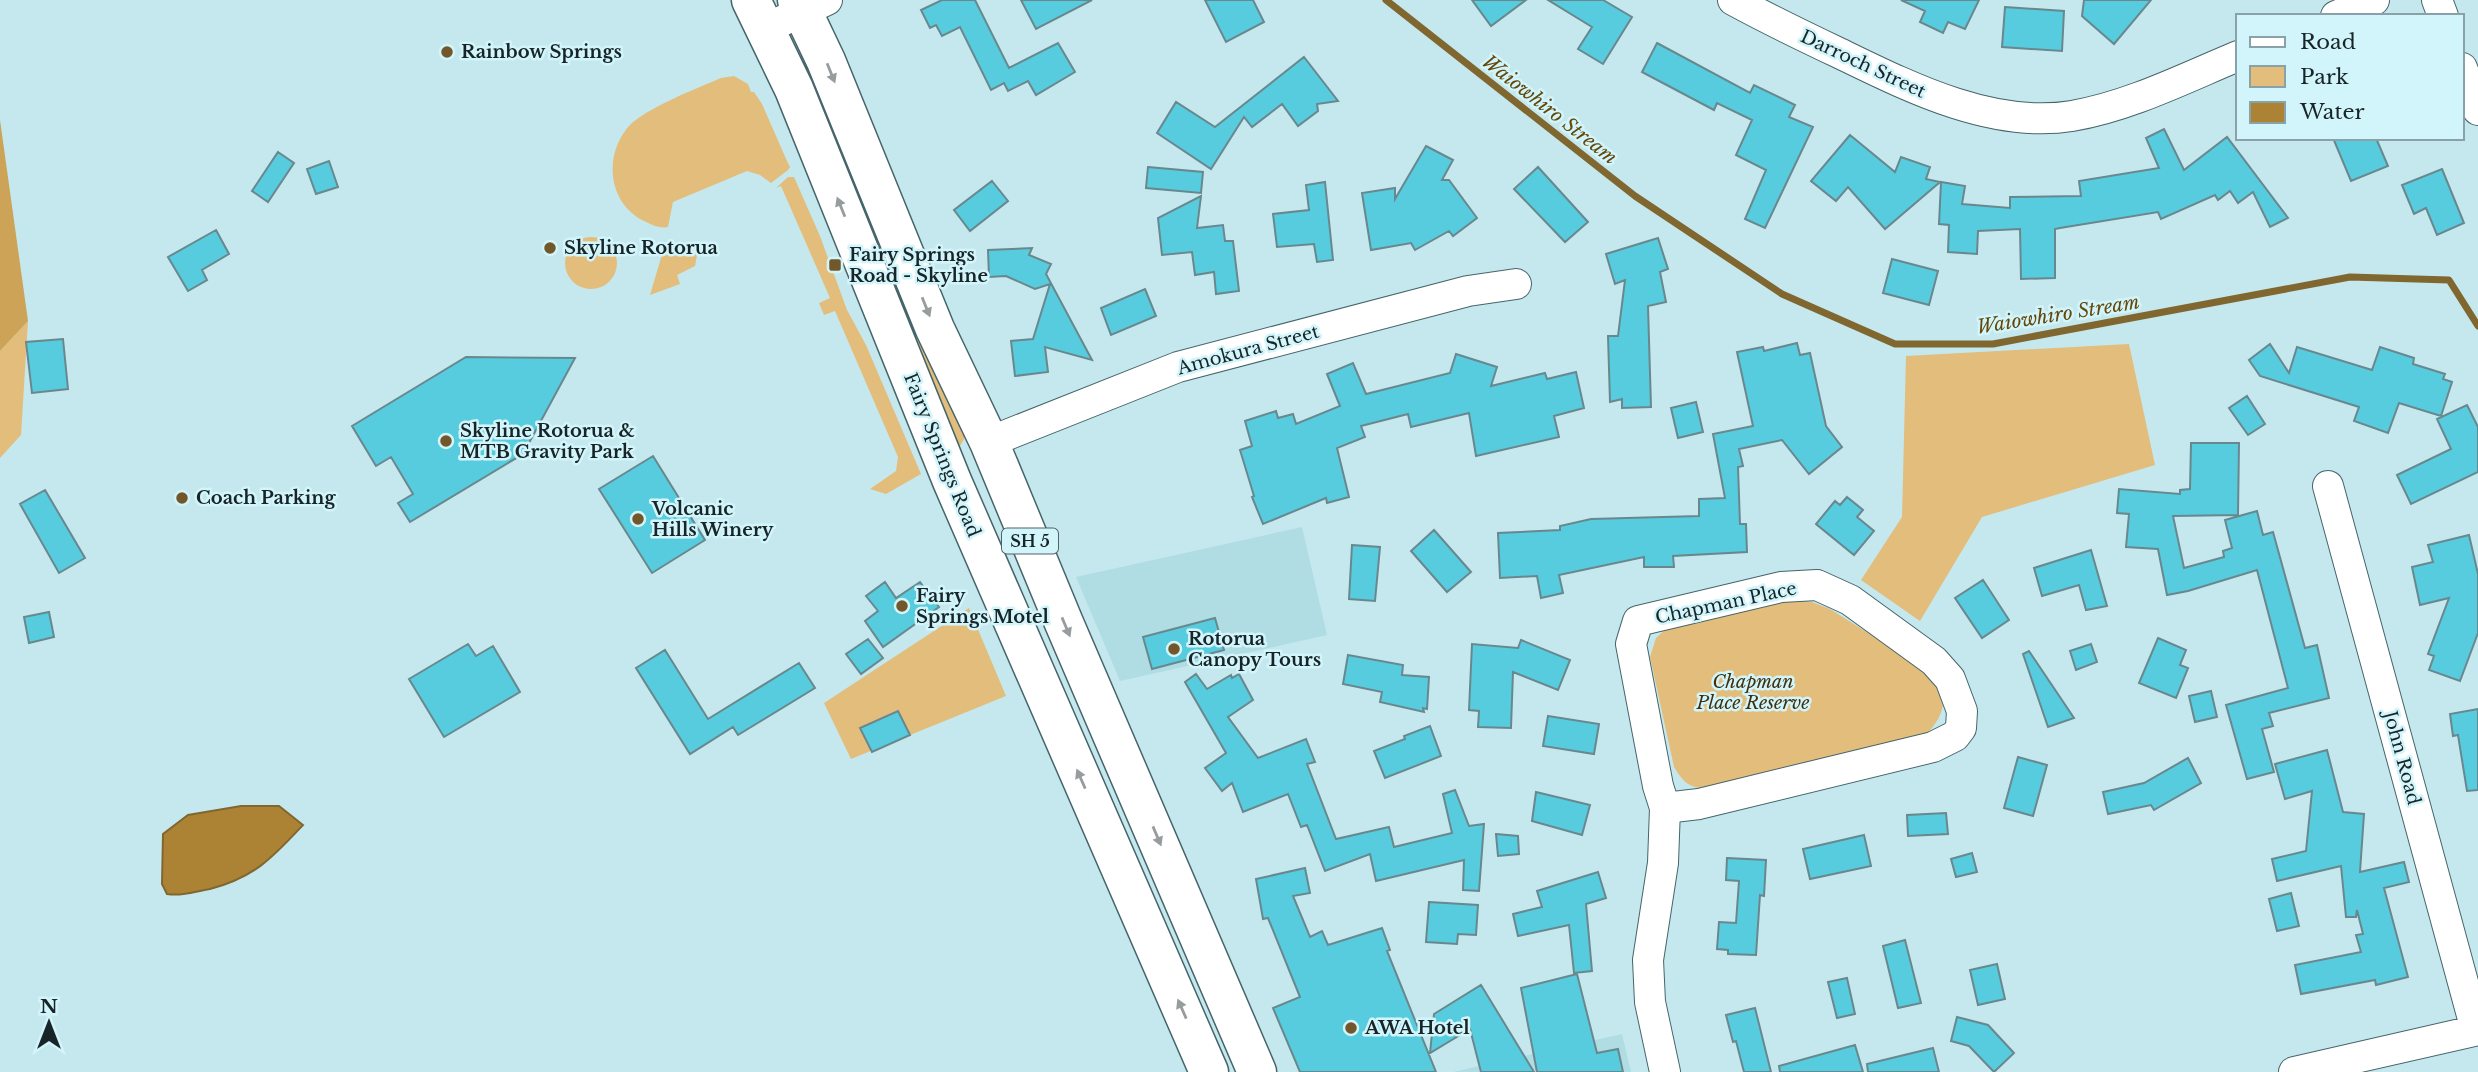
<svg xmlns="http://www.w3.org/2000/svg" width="2478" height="1072" font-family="'Libre Baskerville',serif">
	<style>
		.built { fill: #b0dce3 }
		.green { fill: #e3bd7b }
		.forest { fill: #cda357 }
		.water { fill: #ac8334; stroke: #806730; stroke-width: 2 }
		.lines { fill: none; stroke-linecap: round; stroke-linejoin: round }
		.stream { stroke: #806730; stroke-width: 7 }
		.building { fill: #57ccde; stroke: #68888e; stroke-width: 2 }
		.minor-casing { stroke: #45656a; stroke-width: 32 }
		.trunk-casing { stroke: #45656a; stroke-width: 41 }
		.minor { stroke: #fff; stroke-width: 30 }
		.trunk { stroke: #fff; stroke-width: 38 }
		.oneway { fill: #979d9e }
		.poi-dot { fill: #715729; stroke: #d2f5fb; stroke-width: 2.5 }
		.labels { text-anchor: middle; stroke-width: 5; stroke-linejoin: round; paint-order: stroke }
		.shield { fill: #d2f5fb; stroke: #506367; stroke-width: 2 }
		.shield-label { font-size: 16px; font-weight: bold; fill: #182528 }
		.poi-label { font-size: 18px; font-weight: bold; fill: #182528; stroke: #d2f5fb; text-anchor: start }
		.street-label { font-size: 18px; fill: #182528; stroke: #d2f5fb }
		.park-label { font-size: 18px; font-style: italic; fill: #412f0d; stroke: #d2f5fb }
		.water-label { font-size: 19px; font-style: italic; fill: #644709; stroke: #d2f5fb }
	</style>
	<rect width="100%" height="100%" fill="#c5e8ee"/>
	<path class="built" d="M1302 527 1327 635 1120 681 1076 577Z
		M1622 1034 1631 1072H1453Z"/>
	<path class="green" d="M734 76 748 84 751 92H754L762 104 787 161 790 167 788 170 771 183 760 175 747 171 673 202 668 227C659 229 650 224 642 220 607 201 604 154 629 126 646 108 698 88 721 78Z
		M788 177H794L820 236 847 310 866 345 921 474 886 494 870 489 896 471 898 457 835 311 824 315 819 303 830 298 781 186 776 188Z
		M862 188 967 434 960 446 956 445 865 219 856 190Z
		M565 263a26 26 0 1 1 52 0a26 26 0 1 1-52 0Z
		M663 251 694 252 697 255 695 266 677 275 680 284 650 295Z
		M28 321 21 435 0 458V351Z
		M2129 344 2155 465 1982 517 1920 621 1861 580 1902 517 1906 356Z
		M1787 600 1812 602 1830 609 1924 668C1952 691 1947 716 1923 737L1700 788C1686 786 1681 778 1674 767L1650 657 1656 638 1668 627Z
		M969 608 1006 696 851 759 824 703Z"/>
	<path class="forest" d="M0 120 28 321 0 351Z"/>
	<path class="water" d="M241 806H279L303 825C272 858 255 877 210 889 194 892 182 896 167 894L162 884 163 834 188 815Z"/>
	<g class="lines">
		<path class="stream" d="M1386 0 1635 196 1782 294 1895 344H1993L2350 277 2449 280 2478 326"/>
	</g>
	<path class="building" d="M942 0H975L1009 68 1058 43 1075 72 1036 95 1028 81 1008 91 1004 83 991 90 960 27 942 36 936 25 930 28 921 10Z
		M1021 0H1092L1036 29Z
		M1205 0H1253L1264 22 1226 42Z
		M1472 0H1526L1491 26Z
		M1548 0H1603L1632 17 1603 64 1578 49 1592 27Z
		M1901 0H1979L1965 29 1948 22 1943 33 1920 22 1925 11Z
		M2084 0H2151L2114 44 2082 16Z
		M2005 7 2064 11 2062 51 2002 47Z
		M1657 43 1750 93 1754 85 1795 105 1789 117 1813 127 1765 228 1745 219 1766 170 1736 155 1752 120 1717 103 1714 110 1642 72Z
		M1304 57 1338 101 1317 104 1318 111 1298 126 1282 104 1252 127 1244 117 1211 169 1157 133 1176 102 1215 127Z
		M2164 129 2184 170 2227 137 2288 218 2270 227 2253 192 2238 203 2230 191 2218 200 2215 195 2161 219 2158 212 2060 228 2055 229V278L2021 279 2020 229 1978 231 1977 254 1948 252 1949 225 1939 224 1941 182 1965 186 1962 204 2010 208V197L2081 196 2079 181 2159 168 2146 138Z
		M1850 135 1895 172 1901 157 1930 167 1926 179 1940 182 1885 229 1848 187 1836 201 1811 181Z
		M2333 138H2376L2388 166 2351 181Z
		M1426 146 1453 160 1442 180H1449L1477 218 1453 236 1449 231 1415 250 1411 243 1371 250 1362 193 1395 188V199Z
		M278 152 294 163 268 202 252 191Z
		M329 161 338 187 316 194 307 169Z
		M1148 167 1203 172 1201 193 1146 188Z
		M1538 167 1588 222 1565 242 1514 189Z
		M2442 169 2464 223 2437 235 2426 208 2414 214 2402 185Z
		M992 181 1008 201 970 231 954 210Z
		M1325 182 1333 260 1317 262 1314 244 1277 247 1273 214 1309 210 1306 185Z
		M1201 196 1197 228 1223 225 1225 241H1233L1239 291 1216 294 1214 272 1195 275 1192 252 1162 255 1158 218Z
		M216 230 229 254 202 270 207 280 188 291 168 257Z
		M1658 238 1668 269 1660 272 1666 302 1648 306 1651 407 1622 408V399L1610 402 1608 336H1618L1625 280 1615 284 1606 254Z
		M1032 248 1029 255 1051 264 1046 274 1092 360 1045 347 1048 372 1015 376 1011 341 1033 339 1050 284 1035 289 1006 276 989 277 988 250Z
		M1892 259 1938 271 1929 305 1883 293Z
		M1145 289 1156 316 1111 335 1101 308Z
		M63 339 68 389 32 393 26 342Z
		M1797 343 1800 355 1810 353 1826 426 1842 447 1809 474 1782 440 1739 449 1743 466 1738 467 1740 524H1746L1747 552 1673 556 1674 567H1644V557L1559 575 1563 593 1541 598 1537 576 1500 578 1498 533 1560 530V526L1591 519 1699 516V499L1725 498 1713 434 1753 426 1737 352 1763 347 1764 351Z
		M2270 344 2289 373 2297 347 2372 370 2380 347 2414 358 2413 364 2445 374 2443 379 2452 382 2441 416 2399 403 2388 433 2354 421 2359 407 2260 376 2249 360Z
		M1456 354 1497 367 1491 386 1545 373 1547 379 1576 372 1584 408 1554 416 1559 437 1476 456 1469 413 1411 427 1408 414 1361 426 1365 437 1337 448 1349 497 1327 503 1326 498 1263 524 1252 497 1254 496 1240 450 1252 446 1245 421 1276 411 1278 418 1293 414 1296 424 1340 406 1327 374 1353 363 1366 394 1450 373Z
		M466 357 575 358 523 454 410 522 398 503 413 494 391 457 376 466 352 426Z
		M2247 396 2265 424 2248 435 2229 408Z
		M1696 402 1703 432 1678 438 1671 408Z
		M2467 405 2478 427V472L2411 504 2397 475 2451 449 2437 419Z
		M2191 443H2239L2238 515 2173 516 2184 568 2224 557 2223 551 2232 548 2225 520 2257 511 2263 535 2273 532 2305 648 2317 645 2329 698 2269 713 2273 726 2262 729 2274 772 2247 779 2226 705 2288 688 2257 570 2188 591 2167 595 2158 549 2126 547 2129 514 2117 513 2119 489 2180 494V490L2190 489Z
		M653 456 705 540 652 573 599 489Z
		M45 490 85 558 59 573 20 504Z
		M1847 497 1863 510 1857 517 1874 531 1854 555 1816 524 1835 501 1840 505Z
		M1434 530 1471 572 1447 592 1411 551Z
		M2469 535 2478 574V633L2460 681 2429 670 2434 656 2428 654 2449 598 2420 605 2412 567 2433 562 2428 545Z
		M1352 545 1380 547 1375 601 1349 599Z
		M2091 550 2107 606 2086 610 2079 585 2042 596 2034 568Z
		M1983 580 2009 620 1982 638 1955 598Z
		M885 582 896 598 920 582 939 607 883 647 865 621 878 611 866 596Z
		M49 612 54 637 29 643 24 617Z
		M1215 618 1224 650 1152 669 1143 637Z
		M2158 638 2186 650 2180 665 2188 668 2176 698 2139 683Z
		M868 639 883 658 861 674 846 654Z
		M1521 640 1570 660 1558 690 1513 672 1511 728 1478 727 1479 711 1469 710 1472 644 1518 648Z
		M468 644 476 656 493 646 520 692 444 737 409 679Z
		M2091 644 2097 662 2076 670 2070 651Z
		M665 650 708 719 799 663 815 688 738 735 733 727 690 754 636 668Z
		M2029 651 2074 718 2048 727 2023 654Z
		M1348 655 1403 665 1402 675 1429 677 1427 709 1423 708 1424 712 1380 702 1382 692 1343 684Z
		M1196 674 1207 689 1231 675 1232 678 1239 674 1253 700 1228 717 1258 758 1306 739 1315 762 1307 764 1336 839 1389 827 1394 847 1452 833 1443 794 1455 790 1469 826 1484 824 1479 891 1463 890 1464 860 1376 881 1370 854 1325 871 1307 825 1301 827 1288 794 1243 812 1232 783 1222 791 1205 768 1226 753 1185 682Z
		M2211 691 2217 717 2195 722 2189 696Z
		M2478 709V790L2467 791 2458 735 2453 736 2450 714Z
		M898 711 910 735 872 752 860 728Z
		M1548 716 1599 724 1594 754 1543 746Z
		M1430 726 1441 756 1385 778 1374 751 1405 739 1404 736Z
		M2327 750 2343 812 2364 814 2360 872 2404 862 2409 882 2384 888 2408 977 2376 985 2375 980 2301 994 2295 965 2361 952 2356 935 2363 934 2357 910 2356 917H2346L2341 866 2277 881 2272 859 2306 851 2312 791 2285 799 2275 764Z
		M2018 757 2047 765 2033 816 2004 808Z
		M2188 758 2201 783 2154 810 2151 805 2108 814 2103 792 2144 783Z
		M1536 792 1590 805 1582 835 1532 821Z
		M1946 813 1948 834 1908 836 1907 815Z
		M1496 834 1518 836 1519 854 1498 856Z
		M1864 835 1871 866 1810 879 1803 849Z
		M1972 853 1977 872 1956 877 1951 859Z
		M1727 858 1766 860 1764 896 1760 895 1756 955 1728 954V950L1717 949 1719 922 1736 923 1739 881 1726 880Z
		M1305 868 1310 893 1293 896 1310 937 1322 931 1328 945 1382 928 1390 950 1387 951 1436 1072H1300L1273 1008 1300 997 1268 918 1263 919 1256 879Z
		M1598 872 1606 898 1586 904 1592 971 1574 973 1569 925 1518 936 1513 914 1542 907 1537 891Z
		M2291 893 2299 926 2277 931 2269 899Z
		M1429 902 1478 905 1476 935 1458 934 1457 944 1426 942Z
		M1905 940 1921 1003 1898 1008 1883 946Z
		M1997 964 2005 999 1978 1005 1970 970Z
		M1577 974 1597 1053 1618 1049 1623 1072H1537L1521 988Z
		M1847 978 1855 1014 1837 1018 1828 982Z
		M1481 985 1534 1072H1481L1470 1029 1430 1053 1434 1014Z
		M1755 1008 1771 1072H1744L1736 1041 1733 1042 1726 1015Z
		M1957 1017 1988 1025 2014 1053 1994 1072 1969 1046 1951 1041Z
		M1855 1045 1863 1072H1780L1779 1066Z
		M1933 1048 1939 1072H1868L1867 1064Z"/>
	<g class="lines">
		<defs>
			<path id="minor" d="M1733 0C1768 19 1803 36 1839 53 1909 87 1992 129 2072 116 2130 106 2185 78 2238 56
				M2437 0 2443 16
				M2336 16 2374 0
				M765 29 827 0
				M2462 68 2478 110
				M989 442 1178 367 1468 291 1516 284
				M2328 486 2476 1030
				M1665 1072 1650 1002 1648 960 1663 863 1665 808 1658 786 1631 644 1638 621 1781 587 1817 585 1850 600 1934 661 1950 679 1962 711 1961 728 1955 736 1933 747 1699 804 1665 808
				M2294 1072 2478 1030"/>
			<path id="trunk" d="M751 0 794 89 952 481 1209 1072
				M797 0 826 61 935 329 989 442 1064 623 1257 1072"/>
		</defs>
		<use href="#minor" class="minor-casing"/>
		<use href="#trunk" class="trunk-casing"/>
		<use href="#minor" class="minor"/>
		<use href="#trunk" class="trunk"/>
	</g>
	<defs><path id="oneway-solid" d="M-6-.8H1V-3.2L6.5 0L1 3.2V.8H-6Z" transform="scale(1.75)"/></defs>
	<g class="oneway">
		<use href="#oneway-solid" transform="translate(831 73) rotate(68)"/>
		<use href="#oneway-solid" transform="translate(841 207) rotate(-112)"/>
		<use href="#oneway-solid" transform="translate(926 307) rotate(68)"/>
		<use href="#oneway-solid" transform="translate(1066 627) rotate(67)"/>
		<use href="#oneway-solid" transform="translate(1081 779) rotate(-114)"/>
		<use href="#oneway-solid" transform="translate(1157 836) rotate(67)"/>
		<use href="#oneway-solid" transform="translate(1182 1009) rotate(-114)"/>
	</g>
	<g class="poi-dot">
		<circle cx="447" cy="52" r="7"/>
		<circle cx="550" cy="248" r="7"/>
		<rect x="828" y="258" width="14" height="14" rx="3.5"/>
		<circle cx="446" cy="441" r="7"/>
		<circle cx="182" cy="498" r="7"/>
		<circle cx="638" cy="519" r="7"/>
		<circle cx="902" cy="606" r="7"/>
		<circle cx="1174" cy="649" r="7"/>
		<circle cx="1351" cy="1028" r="7"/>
	</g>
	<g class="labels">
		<rect class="shield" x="1002" y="528.5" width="56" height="25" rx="5"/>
		<g class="shield-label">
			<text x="1030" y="547">SH 5</text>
		</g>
		<g class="poi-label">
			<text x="461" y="58">Rainbow Springs</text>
			<text x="564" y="254">Skyline Rotorua</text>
			<text x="849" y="261">Fairy Springs<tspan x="849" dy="21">Road - Skyline</tspan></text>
			<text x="460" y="437">Skyline Rotorua &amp;<tspan x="460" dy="21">MTB Gravity Park</tspan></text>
			<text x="196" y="504">Coach Parking</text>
			<text x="652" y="515">Volcanic<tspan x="652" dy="21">Hills Winery</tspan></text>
			<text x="916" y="602">Fairy<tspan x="916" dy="21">Springs Motel</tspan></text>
			<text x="1188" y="645">Rotorua<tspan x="1188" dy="21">Canopy Tours</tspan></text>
			<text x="1365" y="1034">AWA Hotel</text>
		</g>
		<g class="street-label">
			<text transform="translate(1863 64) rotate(25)" y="6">Darroch Street</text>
			<text transform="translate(1248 350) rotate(-15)" y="6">Amokura Street</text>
			<text transform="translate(942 455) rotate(68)" y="6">Fairy Springs Road</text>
			<text transform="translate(1726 603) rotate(-12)" y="6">Chapman Place</text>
			<text transform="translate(2402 758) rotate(75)" y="6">John Road</text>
		</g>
		<g class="park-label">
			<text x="1753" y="688">Chapman<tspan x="1753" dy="21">Place Reserve</tspan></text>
		</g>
		<g class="water-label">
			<text transform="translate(1550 109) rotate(38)" y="7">Waiowhiro Stream</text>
			<text transform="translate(2058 314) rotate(-9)" y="7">Waiowhiro Stream</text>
		</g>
	</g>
	<rect x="2236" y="14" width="228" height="126" fill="#d2f5fb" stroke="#88a2a7" stroke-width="2"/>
	<rect x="2250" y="37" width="35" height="10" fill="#ffffff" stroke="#88a2a7" stroke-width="2"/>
	<text x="2300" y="49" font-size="21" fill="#182528">Road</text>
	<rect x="2250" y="66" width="35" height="21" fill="#e3bd7b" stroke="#88a2a7" stroke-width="2"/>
	<text x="2300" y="84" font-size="21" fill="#182528">Park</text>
	<rect x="2250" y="102" width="35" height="21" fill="#ac8334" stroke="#88a2a7" stroke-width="2"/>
	<text x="2300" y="119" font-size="21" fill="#182528">Water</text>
	<g transform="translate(49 1023)" stroke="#d2f5fb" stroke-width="5" paint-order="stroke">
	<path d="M0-5L12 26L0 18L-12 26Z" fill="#182528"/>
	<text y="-10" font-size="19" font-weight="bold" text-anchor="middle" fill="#182528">N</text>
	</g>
</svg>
